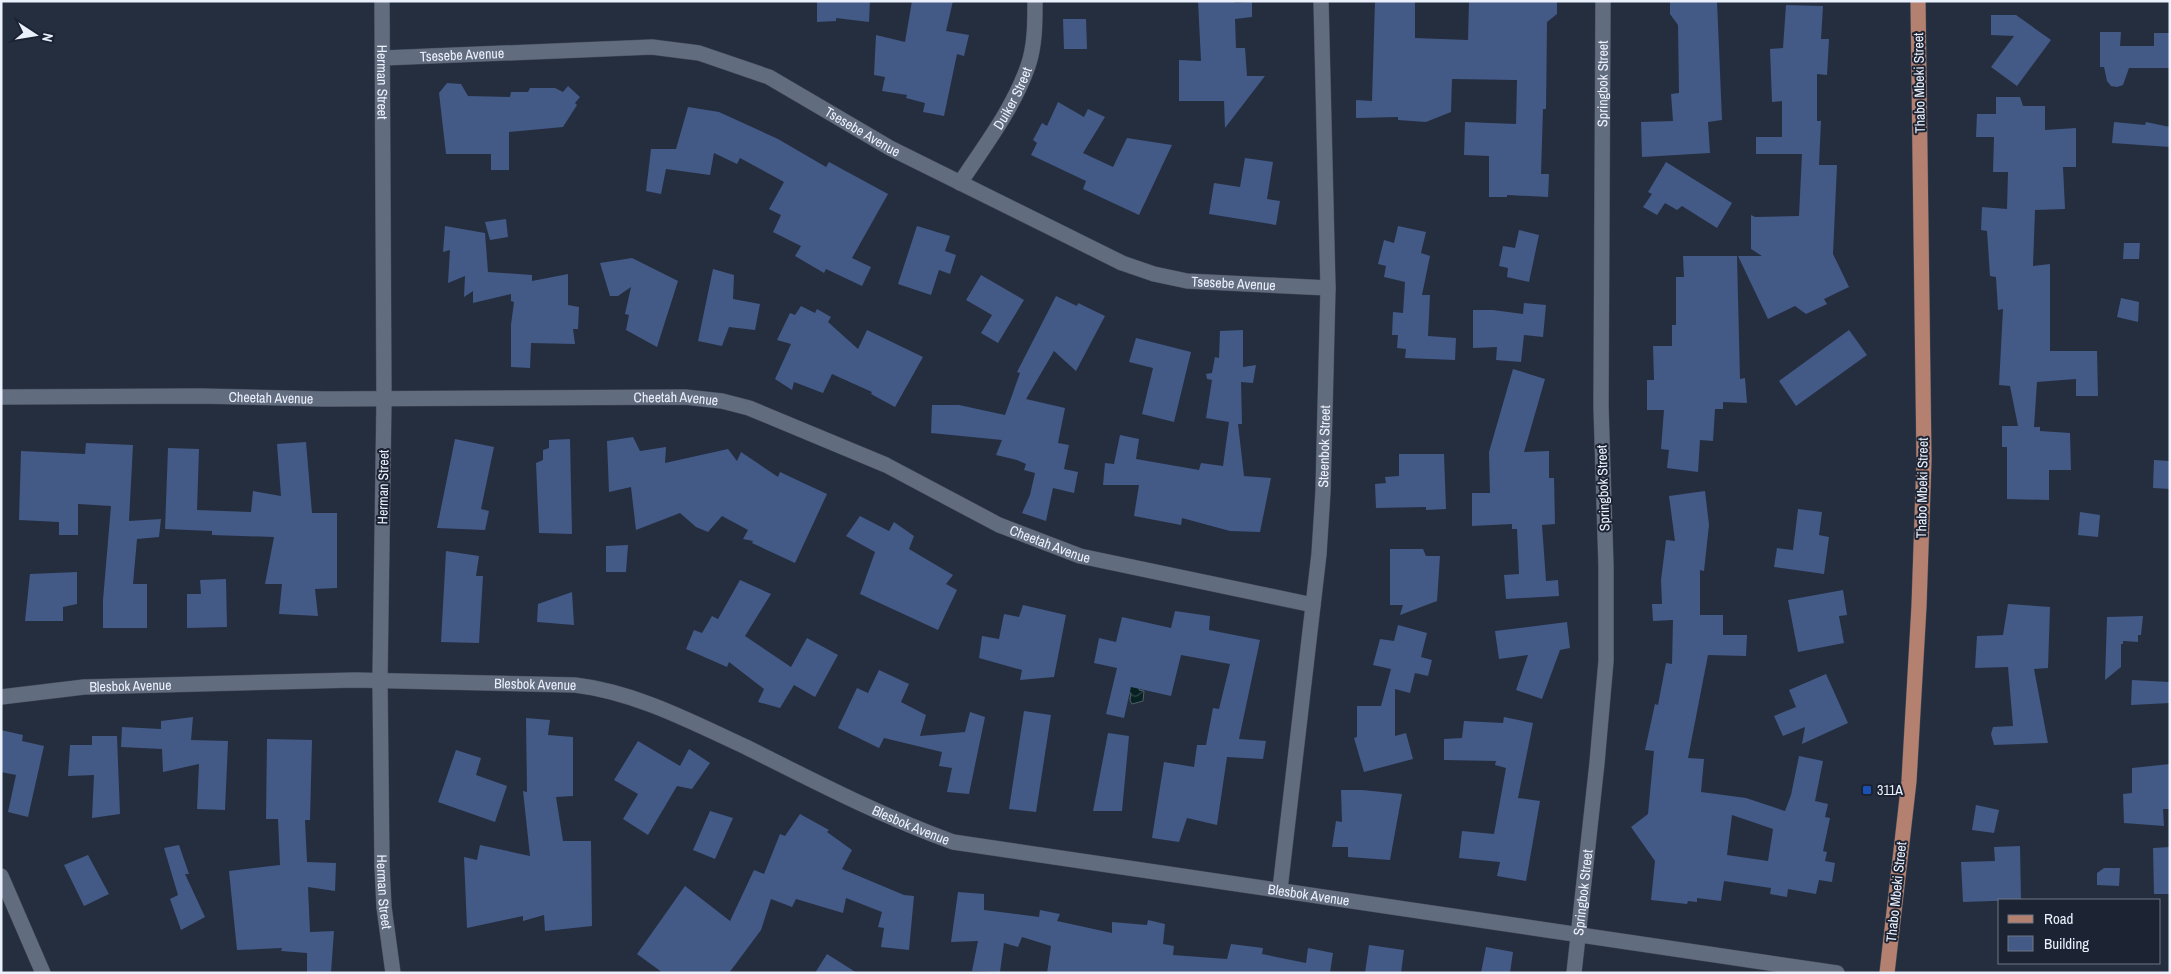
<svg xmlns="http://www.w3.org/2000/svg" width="2171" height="974" font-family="'Archivo Narrow',sans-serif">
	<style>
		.water { fill: url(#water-waves); stroke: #4c6065 }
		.building { fill: #435986; fill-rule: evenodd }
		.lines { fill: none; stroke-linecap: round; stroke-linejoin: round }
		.street-casing { stroke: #434b59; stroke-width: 16 }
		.primary-casing { stroke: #434b59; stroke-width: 16 }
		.street { stroke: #626c7f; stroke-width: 15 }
		.primary { stroke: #b48070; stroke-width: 15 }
		.transit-dot { fill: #1a4fb4; stroke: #1c2434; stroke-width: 2 }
		.labels { text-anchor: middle; stroke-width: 4; stroke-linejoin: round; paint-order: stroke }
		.street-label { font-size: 14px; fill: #ebf1fc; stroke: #1c2434 }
		.poi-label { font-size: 14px; fill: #ebf1fc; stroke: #1c2434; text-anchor: start }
	</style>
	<defs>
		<pattern id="water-waves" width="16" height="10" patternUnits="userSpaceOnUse" patternTransform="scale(1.25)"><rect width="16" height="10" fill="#082224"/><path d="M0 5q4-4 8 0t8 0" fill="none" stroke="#2c4345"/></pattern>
	</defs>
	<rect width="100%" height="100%" fill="#252e3f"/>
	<path class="water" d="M1140 678 1139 690 1144 691 1143 701 1132 704 1130 700 1131 693 1117 690Z"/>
	<path class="building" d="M817 1H870L869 22 836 18V21L817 22Z
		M912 1H953L946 31 969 35 964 56 957 54 944 116 923 112 925 103 906 98 907 95 882 91 885 77 874 75 876 35 905 42Z
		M1198 1H1235V3L1252 2V17L1235 19 1236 48H1245L1247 76H1265L1225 128 1224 101H1179V60L1201 61Z
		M1375 1H1415V38L1468 40 1469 1H1557V14L1547 22 1546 109H1543L1541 174H1549L1548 197 1507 195V197H1489V156L1464 155 1465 122 1516 124 1517 80 1452 79 1451 112 1426 122 1398 120V117L1356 118V100L1372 101Z
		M1670 1H1717L1722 120 1708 122 1710 153 1642 157 1641 122 1673 121 1671 94 1679 93 1678 25 1670 14Z
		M1786 5 1823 6 1821 39H1829L1827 75 1817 74V121H1821L1819 165H1837L1833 254 1849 287 1824 299 1827 304 1806 314 1795 306 1768 319 1738 256H1762L1751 249V215L1755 217 1799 216 1802 154H1756V137H1782V101L1772 102 1770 49 1783 48Z
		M1991 15H2016L2051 40 2017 86 1991 67 2014 36 1991 35Z
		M1063 19H1086L1087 49H1064Z
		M2100 32H2121L2120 46H2154V33H2170V68H2129L2123 85 2117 87 2111 86 2107 81 2104 67H2100Z
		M447 83 461 84 468 96 510 97 511 92H528L530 88H555L563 92 568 86 580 97 575 103 577 105 563 127 509 132V170H491V154H446L439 93Z
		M1996 97H2020L2023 106H2045V130L2076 128V167H2063L2065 209 2035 210 2033 266 2050 264V351H2097L2098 396H2076V379L2037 382 2034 427H2040V431L2070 433 2071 470H2049V500L2007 499V447H2002V426H2018L2010 386 1999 385 2003 309 1998 310 1996 277 1990 276 1987 231 1981 230 1982 207 2007 209 2008 172H1993L1994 137H1976L1977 114H1996Z
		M1058 102 1084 117 1088 109 1105 117 1083 153 1113 167 1127 138 1172 145 1139 215 1083 189 1086 181 1031 155 1037 143 1033 140 1042 123 1047 126Z
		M688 107 719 112 778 139 826 167 829 162 888 194 852 258 871 267 862 286 826 269 824 273 795 256 801 246 773 232 781 215 769 209 784 182 740 158 737 164 714 153 710 175 666 169 661 194 646 191 651 149H676Z
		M2114 122 2145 125 2146 122 2170 127V147L2112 143Z
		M1245 158 1273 162 1267 199 1280 201 1276 225 1209 214 1214 183 1240 187Z
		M1666 162 1732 203 1717 228 1682 206 1677 210 1665 203 1657 215 1643 207 1652 194 1648 192Z
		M506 219 508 237 490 240 485 222Z
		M445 226 485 233 488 272 532 275V281L568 274V305L579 307 578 329H573L575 344 531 343 530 368 511 367V325L514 302 511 301V294L473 303V291L464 297 465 276 448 283 450 250 443 252Z
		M917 226 950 236 945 251 956 255 950 274 939 270 931 295 898 284Z
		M1398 226 1426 232 1421 253 1430 256 1422 295H1430L1428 336 1456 338 1455 360 1405 358 1406 349 1397 348 1398 335H1392L1393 312 1403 313 1405 282 1384 277 1386 266 1378 264 1384 240 1394 243Z
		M1519 230 1539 235 1529 282 1507 277 1508 268 1499 266 1503 246 1515 248Z
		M2124 243H2140L2139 259H2123Z
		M1683 256H1737L1740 379 1745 378 1747 403 1723 402V409H1715L1713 441 1700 440 1698 472 1667 468 1669 450 1661 449 1664 410H1647V380H1654L1653 346H1672V325H1676V277H1684Z
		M632 258 678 281 657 347 626 330 629 315 625 314 631 287 618 296H610L600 263Z
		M713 269 734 275 733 299 760 304 755 330 729 327 722 346 698 341Z
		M981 275 1024 300 998 343 981 333 992 315 966 300Z
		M1056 296 1077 306 1078 303 1105 316 1076 371 1054 351 1026 399 1065 408 1058 443 1069 445 1064 469 1078 472 1074 493 1053 488 1046 521 1022 513 1030 495 1035 473 1024 470 1026 464 1017 460 996 455 1002 440 931 433 932 405H959L1005 415 1020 373 1017 372Z
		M2121 298 2139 302 2138 322 2117 317Z
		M1524 303 1546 305 1543 337 1524 335 1521 362 1496 360 1497 347 1473 348V310H1493L1523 314Z
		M801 306 815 313 817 309 831 317 828 322 858 349 867 330 923 357 895 407 871 394 872 392 832 374 823 393 794 382 792 390 775 379 791 344 777 340 790 313 795 315Z
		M1243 330V367L1256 365 1253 383 1241 382 1242 424H1238L1244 476 1271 478 1260 532 1230 531 1182 518 1181 525 1134 516 1139 485H1103L1105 463 1114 464 1120 435 1139 439 1136 459 1199 470 1201 463 1223 466 1229 422 1206 418 1212 380 1207 379 1206 374 1212 373 1215 357 1219 358 1220 331Z
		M1849 330 1867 355 1796 406 1779 381Z
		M1136 338 1191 352 1174 422 1142 414 1153 368 1129 362Z
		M1513 369 1545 379 1524 452 1549 451V478H1554L1555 524 1542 525 1546 581 1558 580 1559 596 1506 599 1504 575 1519 574 1517 529H1512V524L1472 526V493H1490L1489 452Z
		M633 437 640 451 666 447 665 463 728 449 737 461 741 452 778 477 780 472 827 494 795 563 752 543 753 541 743 539 748 530 722 516 708 532 696 527 680 513 636 530 631 487 609 492 607 441Z
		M455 439 494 447 481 509 489 511 485 530 437 528Z
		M570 439 572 534 539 533 536 463 543 460V450L549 448V440Z
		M306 442 312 513H337V588L315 589 318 616 279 614 282 584H265L274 537 212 535V531L165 529 168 448 199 449 197 510 251 512 253 491 281 496 277 444Z
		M86 443 133 445 129 521 161 519 159 537 137 539 133 584H147V628H103V600L111 506 78 504V535H59V522L19 520 21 451 85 454Z
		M1399 454H1444L1446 509 1426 510V507L1376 508 1375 484 1386 483 1385 477 1399 476Z
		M2154 460 2170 461V489L2153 488Z
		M1705 491 1709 525 1704 571 1700 570V615H1723V635H1747L1746 656 1708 655 1688 758 1704 759 1701 792 1746 798 1785 811 1791 795 1799 756 1823 761 1815 801 1828 804 1825 817 1830 818 1823 851 1827 852 1825 861 1835 863 1832 882 1819 880 1816 894 1788 889 1787 897 1770 894 1771 888 1724 881 1721 901 1697 898V902L1688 901 1687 904 1651 900 1655 861 1631 827 1648 814 1654 751 1645 750 1655 704 1658 705 1666 663 1672 664 1673 620 1653 621 1652 604H1662L1661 580 1666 540 1675 541 1669 496ZM1732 815 1773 829 1768 861 1727 855Z
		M1798 509 1822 512 1819 535 1829 537 1824 574 1774 567 1777 548 1793 550Z
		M2080 512 2100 515 2098 537 2078 535Z
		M860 516 889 531 894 522 914 536 909 549 953 575 946 584 957 590 938 630 860 594 875 552 846 536Z
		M628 545 626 572H606V546Z
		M1390 549H1423L1426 556H1440L1437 601 1400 615 1403 605H1390Z
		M446 551 479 556 476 576H483L479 643 441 642Z
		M77 572V604L63 607V621H25L30 574Z
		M226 579 227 627 187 628V594H201L200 580Z
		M740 580 771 594 745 636 791 667 807 638 838 655 815 697 794 685 780 708 758 702 764 689 729 662 727 667 686 649 694 630 702 633 712 616 718 619Z
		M1843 590 1847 615 1839 616 1844 643 1798 652 1788 600Z
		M572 592 574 625 537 622 538 604Z
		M2008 604 2050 607 2048 668 2034 669 2048 743 1994 745 1991 734 1993 727 2013 726 2008 667 1975 668 1977 636 2003 635Z
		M1023 605 1066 615 1054 677 1020 680 1022 670 979 658 982 636 999 639 1004 614 1019 617Z
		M1175 611 1210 616 1209 630 1260 640 1239 739 1266 741 1263 759 1227 757 1217 825 1187 818 1179 842 1152 838 1164 762 1194 767 1197 745H1206L1213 708 1219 709 1230 664 1181 655 1171 696 1131 687 1124 718 1106 714 1117 668 1094 663 1099 638 1116 642 1122 617 1171 628Z
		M2143 616 2141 635H2138V642L2123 641V644H2121V667L2105 680 2107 617Z
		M1567 622 1570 648 1560 650 1542 699 1516 690 1528 655 1499 659 1495 631Z
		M1398 625 1427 633 1421 657 1432 660 1428 676 1415 673 1410 693 1395 689V736L1406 733 1413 759 1364 772 1354 738 1357 737V706H1381L1391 669 1373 665 1380 639 1394 641Z
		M879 670 909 684 901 702 926 715 920 736 965 732 970 712 985 717 969 794 947 792 952 768 939 766 942 752 884 738 879 748 838 728 857 688 868 693Z
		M1826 674 1848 723 1802 744 1805 727 1783 736 1774 716 1796 707 1789 690Z
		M2132 680 2170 682V703L2131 705Z
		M1024 711 1051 715 1036 812 1009 809Z
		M193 717 191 740 228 741 225 810 197 809 199 764 163 772 162 749 121 747 122 727 161 729V721Z
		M1504 717 1533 723 1518 798 1540 801 1526 881 1497 876 1500 862 1459 858 1462 831 1494 834 1506 768 1495 765 1496 761 1444 760V739L1462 738 1464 721 1503 723Z
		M526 718 550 720 548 735 573 737V796L556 797 563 841H591L592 926 545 931 544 915 523 921V916L467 928 464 857 477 860 480 845 530 856 523 791 527 792Z
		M1 730 23 735 22 741 44 746 28 817 8 812 16 775 1 772Z
		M1108 733 1129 736 1122 811H1093Z
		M92 736H117L120 814 92 818 94 775 68 776 70 745H92Z
		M267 739 312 740 310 820H305L307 862 336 863 335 891 308 887 310 932 334 931 331 973H307V953L281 951 282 948 237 950 229 871 280 865 278 819H266Z
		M638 741 680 766 689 749 710 763 692 789 677 786 648 835 623 819 638 794 614 780Z
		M456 750 481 758 476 775 507 786 495 822 438 802Z
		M2170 764V809H2163L2164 826 2124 823 2123 794 2132 793V768Z
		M1341 790H1362L1402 794 1390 860 1348 857V847H1332L1336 821 1342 822Z
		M1976 805 1999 810 1994 833 1972 830Z
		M710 811 733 818 715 859 693 850Z
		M800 814 829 830 827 832 852 850 842 869 904 895 914 896 909 950 881 947 884 928 878 927 882 912 846 898 843 913 796 899 792 907 771 899 761 930 729 973H663L637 954 685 886 730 921 754 870 764 874 780 834 785 836Z
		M179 845 189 874H185L205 917 181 930 170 899 178 895 164 848Z
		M2020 846 2021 900 1963 902 1961 862 1995 861 1994 847Z
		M2170 847V894H2154L2153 848Z
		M88 855 109 894 84 906 64 865Z
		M2104 868H2120L2119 886 2097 885V873Z
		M958 892 984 894V910L1039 917 1040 910 1060 914 1057 921 1112 933V922L1147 925 1148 920 1165 924 1163 944 1174 946 1173 955 1227 959 1231 944 1263 948 1262 954 1306 963 1308 948 1333 953 1330 973H1047L1051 946 1022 937 1018 947 1004 943 1000 972 972 971 978 941 951 942Z
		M1369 945 1404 950 1401 973H1365Z
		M1486 947 1513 952 1510 973H1481Z
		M827 954 857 973H815Z"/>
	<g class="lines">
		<defs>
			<g id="street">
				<path id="s1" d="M382 1 384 399 380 680 382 866 384 907 393 973"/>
				<path id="s2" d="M383 58 652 47 699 53 769 77 890 148 1122 263 1154 274 1187 281 1328 288"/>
				<path id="s3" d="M960 183C985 145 1013 109 1028 66 1035 46 1035 23 1035 1"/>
				<path id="s4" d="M1 397 200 396 324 399 685 397 722 401 749 408 886 465 999 525 1080 556 1313 605"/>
				<path id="s5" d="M1 697 84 687 355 680 575 685C635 692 692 722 746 747 814 781 881 816 953 842L1837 973"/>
				<path d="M1 876 43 973"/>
				<path id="s6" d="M1280 889 1319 554 1323 491 1328 288 1321 1"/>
				<path id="s7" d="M1574 973 1597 763 1606 661V566L1601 407 1603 1"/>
			</g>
			<path id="primary" d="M1887 973 1909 781 1919 606 1924 460 1918 1"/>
		</defs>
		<use href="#street" class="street-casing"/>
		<use href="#primary" class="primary-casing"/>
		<use href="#street" class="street"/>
		<use href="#primary" class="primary"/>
	</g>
	<rect class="transit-dot" x="1862" y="785" width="10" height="10" rx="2.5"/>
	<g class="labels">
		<g class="street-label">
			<text dy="5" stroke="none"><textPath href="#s2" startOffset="79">Tsesebe Avenue</textPath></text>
			<text dy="5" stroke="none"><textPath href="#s1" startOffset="81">Herman Street</textPath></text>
			<text dy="5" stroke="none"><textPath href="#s7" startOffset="891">Springbok Street</textPath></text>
			<text transform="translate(1919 83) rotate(-91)" y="5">Thabo Mbeki Street</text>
			<text dy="5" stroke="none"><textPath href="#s3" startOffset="100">Duiker Street</textPath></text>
			<text dy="5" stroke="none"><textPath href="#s2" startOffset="499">Tsesebe Avenue</textPath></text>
			<text dy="5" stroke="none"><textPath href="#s2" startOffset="904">Tsesebe Avenue</textPath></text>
			<text dy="5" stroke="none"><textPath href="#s4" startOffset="270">Cheetah Avenue</textPath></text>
			<text dy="5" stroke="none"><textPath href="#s4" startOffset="675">Cheetah Avenue</textPath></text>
			<text dy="5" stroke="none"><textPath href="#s6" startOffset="445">Steenbok Street</textPath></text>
			<text transform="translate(383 487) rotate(-89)" y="5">Herman Street</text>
			<text transform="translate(1603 488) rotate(-92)" y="5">Springbok Street</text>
			<text transform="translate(1922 488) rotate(-89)" y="5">Thabo Mbeki Street</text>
			<text dy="5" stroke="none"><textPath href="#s4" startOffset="1080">Cheetah Avenue</textPath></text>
			<text dy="5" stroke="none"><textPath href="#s5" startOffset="535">Blesbok Avenue</textPath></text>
			<text dy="5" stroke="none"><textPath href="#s5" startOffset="130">Blesbok Avenue</textPath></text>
			<text dy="5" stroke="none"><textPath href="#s5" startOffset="940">Blesbok Avenue</textPath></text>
			<text dy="5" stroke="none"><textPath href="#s1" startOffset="891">Herman Street</textPath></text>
			<text dy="5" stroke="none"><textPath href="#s7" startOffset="81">Springbok Street</textPath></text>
			<text transform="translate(1896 892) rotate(-84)" y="5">Thabo Mbeki Street</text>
			<text dy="5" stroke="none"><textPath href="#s5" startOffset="1345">Blesbok Avenue</textPath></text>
		</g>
		<g class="poi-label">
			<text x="1877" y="795">311A</text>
		</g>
	</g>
	<rect width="2171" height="974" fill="none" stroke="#ebf1fc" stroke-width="5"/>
	<rect x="1998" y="899" width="162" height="65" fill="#1c2434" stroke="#6f7684"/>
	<rect x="2008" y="915" width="25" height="8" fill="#b48070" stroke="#6f7684"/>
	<text x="2044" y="924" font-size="15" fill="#ebf1fc">Road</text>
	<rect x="2008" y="936" width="25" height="15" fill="#435986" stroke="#6f7684"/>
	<text x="2044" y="949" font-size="15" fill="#ebf1fc">Building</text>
	<g transform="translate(35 35) rotate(102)" stroke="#1c2434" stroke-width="4" paint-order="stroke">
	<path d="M0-4L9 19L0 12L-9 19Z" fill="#ebf1fc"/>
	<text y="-8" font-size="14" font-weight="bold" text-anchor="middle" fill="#ebf1fc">N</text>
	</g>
</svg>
